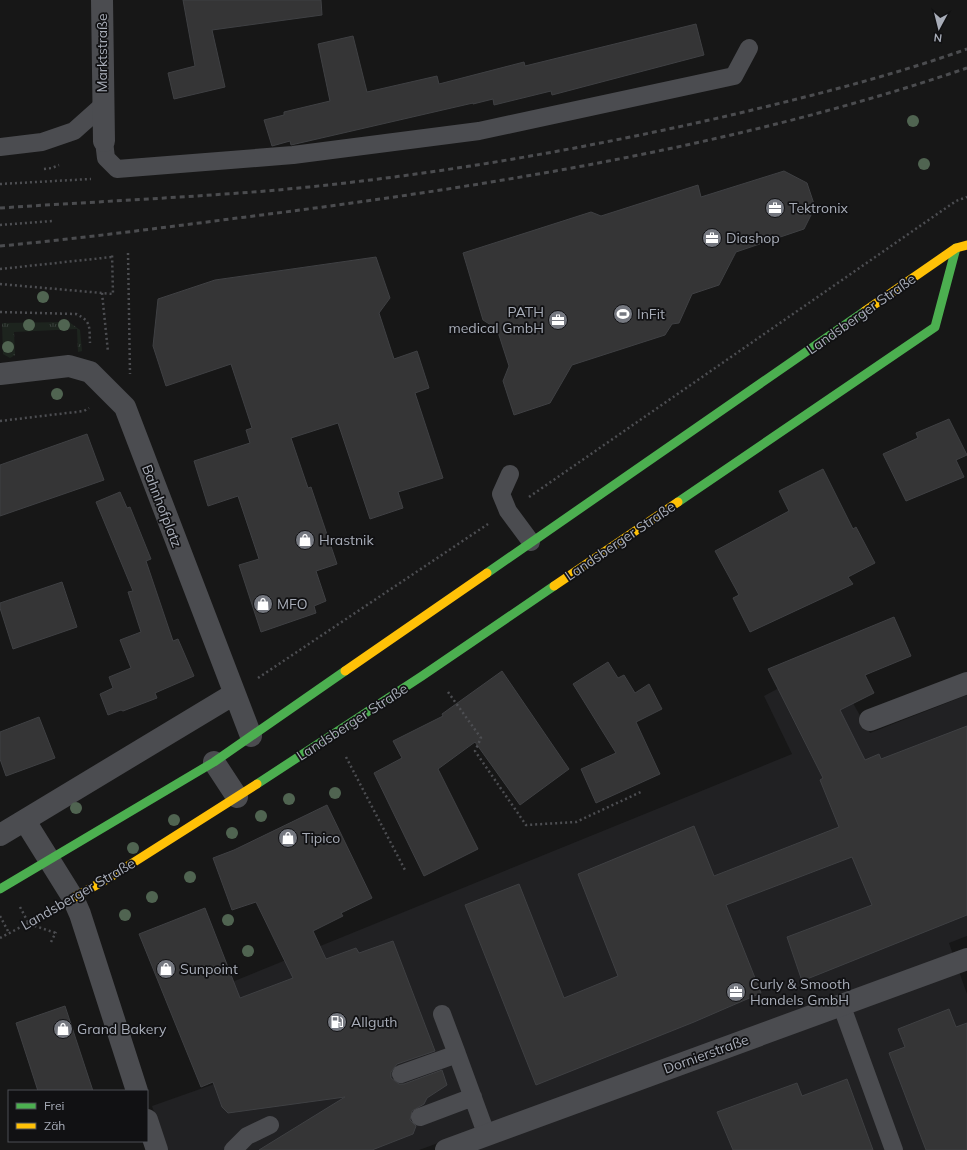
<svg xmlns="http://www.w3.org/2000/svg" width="967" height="1150" font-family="Mulish,sans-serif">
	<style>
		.built { fill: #212123 }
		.grass { fill: url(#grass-tufts) }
		.building { fill: #353536; stroke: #3f4043 }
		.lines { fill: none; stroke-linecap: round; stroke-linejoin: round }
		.path { stroke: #4d4e52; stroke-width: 2.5; stroke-dasharray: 2 3; stroke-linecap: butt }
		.lane { stroke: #4b4c50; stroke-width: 18 }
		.street { stroke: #4b4c50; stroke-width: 22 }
		.fast { stroke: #4caf50; stroke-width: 9 }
		.slow { stroke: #ffc107; stroke-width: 9 }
		.rail { stroke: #4b4c4f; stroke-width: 3; stroke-dasharray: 5 4; stroke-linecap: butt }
		.tree { fill: #506451 }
		.labels { text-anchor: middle; stroke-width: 3.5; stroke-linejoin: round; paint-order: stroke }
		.street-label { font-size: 14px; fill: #a8adb8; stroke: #111113 }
		.poi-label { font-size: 14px; fill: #a8adb8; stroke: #111113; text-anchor: start }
	</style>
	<defs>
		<pattern id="grass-tufts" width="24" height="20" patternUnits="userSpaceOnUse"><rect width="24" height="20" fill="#1d241e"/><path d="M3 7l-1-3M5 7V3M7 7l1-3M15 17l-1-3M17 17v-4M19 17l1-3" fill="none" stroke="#3b413d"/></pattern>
	</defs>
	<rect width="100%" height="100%" fill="#171717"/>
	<path class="built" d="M829 661 870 733 967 695V936L949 943 967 994V1150H443L441 1142 419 1150H166L152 1106 262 1067 227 984 792 754 764 696Z"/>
	<path class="grass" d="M69 322 80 330 82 351 78 352 77 329 14 332 15 355 10 358 3 354 2 323Z"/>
	<path class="building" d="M183 0H321L322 15 212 30 225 87 174 99 168 73 195 66Z
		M696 24 704 55 552 95 551 91 494 105 493 99 473 104V103L291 145 290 141 272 146 264 120 284 115V112L330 101 318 44 353 36 367 92 437 76 439 84 524 62 525 66Z
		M784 171 807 183 815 207 804 229 736 252 719 285 692 294 679 323 672 324 665 335 572 365 550 403 514 415 503 381 509 366 497 329 483 320 463 253 591 212 601 216 698 185 701 197Z
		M376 257 390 298 379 313 394 359 417 351 429 388 415 393 443 478 398 492 403 508 370 519 338 423 291 438 308 488 311 487 337 564 316 571 326 601 314 606 316 613 261 632 239 565 259 559 238 496 208 506 194 461 250 443 246 430 252 428 231 364 166 386 153 346 158 299 215 280Z
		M949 419 967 455 956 460 964 477 906 501 883 454 918 438 916 433Z
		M87 434 104 480 0 516V465Z
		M823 469 853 529 856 527 875 563 848 577 853 584 750 632 733 598 739 595 715 551 789 511 779 491Z
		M120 492 127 508 130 507 151 559 146 561 173 641 178 639 194 676 155 693 157 698 123 711 121 710 108 715 100 694 113 688 109 677 131 668 120 640 141 632 128 592 133 591 96 502Z
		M62 582 77 627 13 649 0 608V603Z
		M894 617 911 656 865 675 874 693 840 710 865 760 879 754 881 759 967 726V915L802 981 787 937 872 905 852 857 726 905 761 993 694 1022 536 1085 465 905 519 884 564 998 618 976 578 874 694 826 714 876 839 827 820 780 823 778 768 669Z
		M608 662 618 678 624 675 635 693 649 684 662 709 636 722 660 774 596 803 581 769 616 753 573 684Z
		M502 671 569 769 520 805 475 742 438 769 478 849 424 876 374 773 402 758 393 741 443 716 442 714Z
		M39 717 55 758 6 776 0 759V732Z
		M327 805 372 898 341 913 343 916 313 931 326 959 356 948 359 953 393 941 435 1051 397 1064 391 1072V1078L399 1084H404L442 1070 447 1085 427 1098 424 1104 412 1111 410 1120 416 1126 413 1134 372 1150H259L345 1097 228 1113 222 1107 213 1082 201 1087 139 934 205 908 240 998 293 978 256 902 232 910 213 858 234 850Z
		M65 1006 93 1091H38L16 1023Z
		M949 1009 956 1027 967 1023V1150H926L889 1053 905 1047 898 1029Z
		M847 1079 873 1150H733L717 1112 797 1083 802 1096Z"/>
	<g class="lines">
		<path class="path" d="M44 169 52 168 59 165
			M0 184 91 179
			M0 225 52 221
			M128 253 130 374
			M0 269 112 257
			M0 284 113 294 112 253
			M102 293 108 352
			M0 312 76 314C92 321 89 328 90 343
			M0 421 84 411 89 408
			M529 497 956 201 967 197
			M258 678 488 524
			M448 692 481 738 475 751 526 825 576 822 643 791
			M346 757 405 870
			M20 907 29 924 56 933
			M0 916 9 933
			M0 938 51 911
			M51 942 56 932"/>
		<path class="lane" d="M104 141 106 158 117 169 293 155 479 131 734 76 749 48
			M0 147 42 142 74 131 102 106
			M510 474 501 494 508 511 531 542
			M841 1004 894 1150
			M442 1014 457 1054
			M401 1074 457 1054 487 1136
			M420 1117 473 1097
			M233 1150 247 1136 270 1125"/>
		<path class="street" d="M102 0 104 141
			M0 374 69 366 90 372 125 407 251 736
			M870 720 967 683
			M214 762 237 797
			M25 821 73 898 80 914 137 1091
			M0 835 234 694
			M147 1120 157 1150
			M446 1150 967 959"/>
		<path class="fast" d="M678 502 935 327 956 248
			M487 573 865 311
			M257 784 422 676 554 586
			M0 889 214 762 345 671"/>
		<path class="slow" d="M865 311 956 248 967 245
			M554 586 678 502
			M345 671 487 573
			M73 898 109 878 257 784"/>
		<path class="rail" d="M0 208C89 202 178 198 266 191 427 177 587 149 744 112 819 94 894 75 967 49
			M0 246C95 237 190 224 285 212 515 182 747 143 967 68"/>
	</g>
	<g class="tree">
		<circle cx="913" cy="121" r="6"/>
		<circle cx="924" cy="164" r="6"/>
		<circle cx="43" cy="297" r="6"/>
		<circle cx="29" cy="325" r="6"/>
		<circle cx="64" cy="325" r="6"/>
		<circle cx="8" cy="347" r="6"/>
		<circle cx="57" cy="394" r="6"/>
		<circle cx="335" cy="793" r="6"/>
		<circle cx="289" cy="799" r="6"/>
		<circle cx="76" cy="808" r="6"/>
		<circle cx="261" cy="816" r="6"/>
		<circle cx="174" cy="820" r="6"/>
		<circle cx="232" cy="833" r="6"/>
		<circle cx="133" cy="848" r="6"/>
		<circle cx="190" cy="877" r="6"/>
		<circle cx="152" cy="897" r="6"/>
		<circle cx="125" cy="915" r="6"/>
		<circle cx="228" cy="920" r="6"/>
		<circle cx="248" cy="951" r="6"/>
	</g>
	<defs>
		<symbol id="office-disc" viewBox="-11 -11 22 22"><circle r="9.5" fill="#757880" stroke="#111113"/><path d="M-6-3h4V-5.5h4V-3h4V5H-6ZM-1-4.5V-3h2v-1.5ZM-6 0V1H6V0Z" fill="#fff"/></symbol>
		<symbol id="stadium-disc" viewBox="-11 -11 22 22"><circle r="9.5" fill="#757880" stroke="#111113"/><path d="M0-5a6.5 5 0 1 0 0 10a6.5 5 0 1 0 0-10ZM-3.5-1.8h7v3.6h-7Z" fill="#fff"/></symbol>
		<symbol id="shop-disc" viewBox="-11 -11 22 22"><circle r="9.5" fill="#757880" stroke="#111113"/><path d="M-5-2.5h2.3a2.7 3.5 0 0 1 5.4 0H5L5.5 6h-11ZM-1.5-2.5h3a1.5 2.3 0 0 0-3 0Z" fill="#fff"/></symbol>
		<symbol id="fuel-disc" viewBox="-11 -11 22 22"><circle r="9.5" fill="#757880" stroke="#111113"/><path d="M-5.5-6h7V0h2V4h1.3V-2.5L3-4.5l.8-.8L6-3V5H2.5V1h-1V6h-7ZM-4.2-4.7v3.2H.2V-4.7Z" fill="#fff"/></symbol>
	</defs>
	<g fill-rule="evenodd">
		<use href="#office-disc" x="764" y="197" width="22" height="22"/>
		<use href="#office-disc" x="701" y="227" width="22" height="22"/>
		<use href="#stadium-disc" x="612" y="303" width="22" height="22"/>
		<use href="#office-disc" x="547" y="309" width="22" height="22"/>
		<use href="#shop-disc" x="294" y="529" width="22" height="22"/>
		<use href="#shop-disc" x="252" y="593" width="22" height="22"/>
		<use href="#shop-disc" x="277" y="827" width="22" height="22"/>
		<use href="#shop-disc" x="155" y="958" width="22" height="22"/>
		<use href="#office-disc" x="725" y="981" width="22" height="22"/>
		<use href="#fuel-disc" x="326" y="1011" width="22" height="22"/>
		<use href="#shop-disc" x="52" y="1018" width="22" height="22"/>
	</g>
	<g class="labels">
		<g class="street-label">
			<text transform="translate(102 53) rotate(-90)" y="5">Marktstraße</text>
			<text transform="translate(861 314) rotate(-35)" y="5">Landsberger Straße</text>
			<text transform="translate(162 506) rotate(69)" y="5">Bahnhofplatz</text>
			<text transform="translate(620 541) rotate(-34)" y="5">Landsberger Straße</text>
			<text transform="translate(352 722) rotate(-33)" y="5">Landsberger Straße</text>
			<text transform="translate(78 894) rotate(-30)" y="5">Landsberger Straße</text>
			<text transform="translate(706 1054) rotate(-20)" y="5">Dornierstraße</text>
		</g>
		<g class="poi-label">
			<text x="789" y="213">Tektronix</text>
			<text x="726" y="243">Diashop</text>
			<text x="544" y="317" text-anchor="end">PATH<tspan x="544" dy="16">medical GmbH</tspan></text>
			<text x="637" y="319">InFit</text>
			<text x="319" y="545">Hrastnik</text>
			<text x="277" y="609">MFO</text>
			<text x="302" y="843">Tipico</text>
			<text x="180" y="974">Sunpoint</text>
			<text x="750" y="989">Curly &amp; Smooth<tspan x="750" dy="16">Handels GmbH</tspan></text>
			<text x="351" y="1027">Allguth</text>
			<text x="77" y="1034">Grand Bakery</text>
		</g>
	</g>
	<rect x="8" y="1090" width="140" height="52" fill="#111113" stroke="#4d4f55"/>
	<rect x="16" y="1103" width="20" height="6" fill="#4caf50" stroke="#4d4f55"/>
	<text x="44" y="1110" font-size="12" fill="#a8adb8">Frei</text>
	<rect x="16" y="1123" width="20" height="6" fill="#ffc107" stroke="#4d4f55"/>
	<text x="44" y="1130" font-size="12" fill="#a8adb8">Zäh</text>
	<g transform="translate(939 28) rotate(187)" stroke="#111113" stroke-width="3" paint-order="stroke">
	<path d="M0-3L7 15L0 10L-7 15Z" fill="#a8adb8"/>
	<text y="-6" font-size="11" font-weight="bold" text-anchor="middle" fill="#a8adb8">N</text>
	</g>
</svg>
